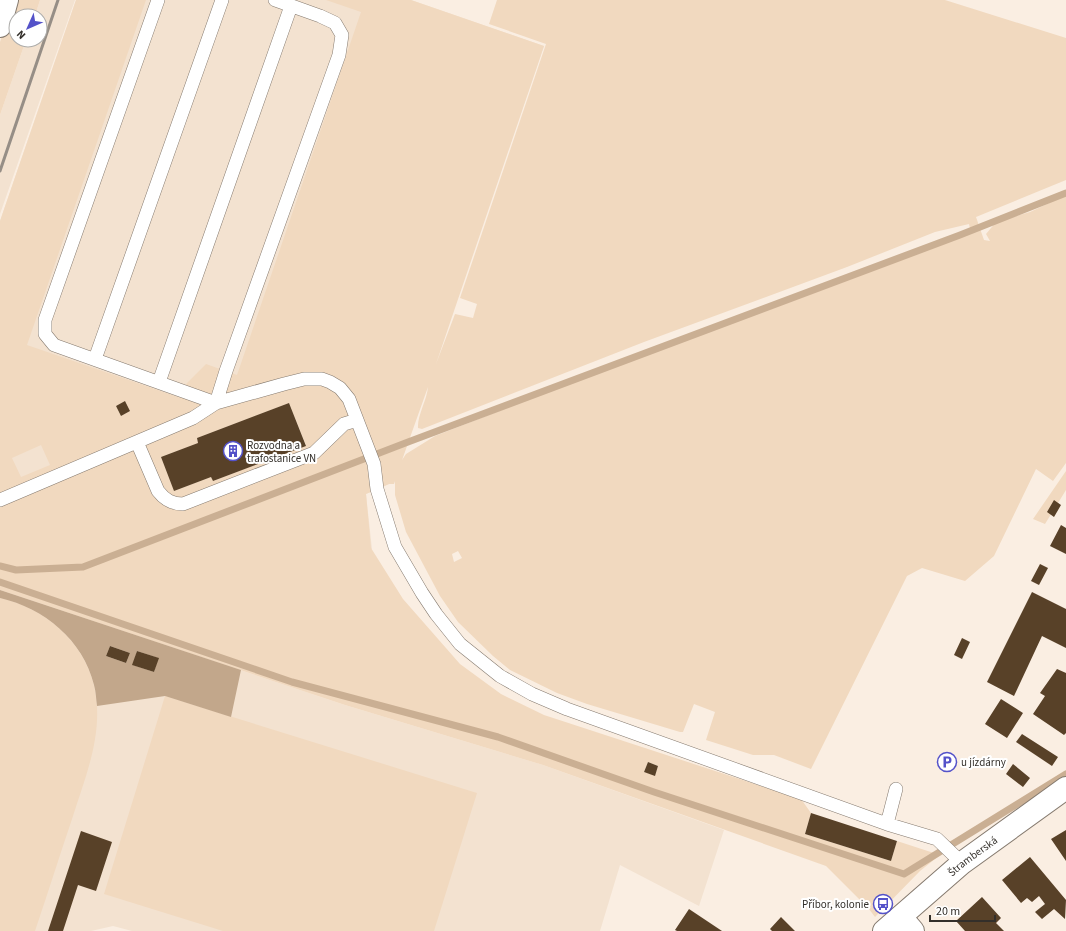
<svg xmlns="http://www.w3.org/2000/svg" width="1066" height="931" font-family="'Source Sans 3',sans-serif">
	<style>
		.built { fill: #f3e2d0 }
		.green { fill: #f1d9bf; fill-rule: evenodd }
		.forest { fill: #c2a78b; fill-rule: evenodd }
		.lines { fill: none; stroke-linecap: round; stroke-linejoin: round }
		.stream { stroke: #caaf93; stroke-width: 7 }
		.building { fill: #584128 }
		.lane-casing { stroke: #857a6f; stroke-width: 14 }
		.street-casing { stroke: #857a6f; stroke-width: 24 }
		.secondary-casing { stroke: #857a6f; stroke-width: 24 }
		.lane { stroke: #fff; stroke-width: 13 }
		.street { stroke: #fff; stroke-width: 22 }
		.secondary { stroke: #fff; stroke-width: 22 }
		.rail { stroke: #968e86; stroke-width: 3 }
		.labels { text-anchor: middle; stroke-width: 4; stroke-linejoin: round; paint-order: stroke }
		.poi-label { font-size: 11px; fill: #332f2a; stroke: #fff; text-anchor: start }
		.street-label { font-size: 11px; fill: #332f2a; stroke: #fff }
	</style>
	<rect width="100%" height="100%" fill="#faeee2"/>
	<path class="built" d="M40 0H75L0 214V115L26 40H40V16H35Z
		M76 0H411L544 46 394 483 389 484 366 494 372 549 4 562 0 221Z
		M0 590 345 705 543 765 724 830 699 906 620 865 600 931H132L113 926 91 931H0Z"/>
	<path class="green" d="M13 0H40L35 16H16V40H26L0 115V42Z
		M76 0H146L27 345 181 398 186 384 206 364 237 375 361 12 326 0H411L544 46 436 364 455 314 473 318 477 304 460 298 546 44 489 24 497 0H945L1066 38V180L976 217 984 240 990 241 986 234 996 222 1030 212 1066 195V463L1053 481 1036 469 994 556 965 581 922 568 907 576 811 769 774 755H753L706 740 715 712 694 704 683 732H680L587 704 557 693 510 670 493 656 458 622 440 596 406 532 395 495V481L394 484H389L366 494 371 548 403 599 460 664 501 694 544 715 801 799 811 813 805 834 891 861 897 841 940 855 920 871 875 917 869 909 826 866 543 765 345 705 0 590V221ZM969 224 971 233 761 309 435 436 406 454 402 460 428 387C427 400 417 416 418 428L422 429 644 342 847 267 935 232ZM125 401 130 411 121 416 116 406ZM289 403 306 445 213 481 211 477 174 491 161 457 198 443 197 438ZM41 445 50 465 21 477 12 458ZM458 551 462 558 454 562 452 554ZM648 762 658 766 655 775 644 772Z
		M1066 471V490L1045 524 1033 519Z
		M0 598C52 610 95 652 97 707 99 745 84 781 73 816 60 854 48 893 35 931H0Z
		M165 696 477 793 434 931H223L104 894Z"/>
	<path class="forest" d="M0 590 241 670 231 717 165 696 97 706C96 699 96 692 94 685 83 640 44 608 0 598ZM110 646 130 653 126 663 106 656ZM137 651 158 658 154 672 133 665Z"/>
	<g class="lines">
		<path class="stream" d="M0 566 16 570 83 567 408 442 960 235 1066 193
			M0 582 292 682 498 737 654 792 904 874 1066 774"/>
	</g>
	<path class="building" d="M125 401 130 411 121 416 116 406Z
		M289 403 306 446 213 481 211 477 174 491 161 457 198 443 197 438Z
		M1054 500 1061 505 1054 517 1047 512Z
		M1061 525 1066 528V554L1050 546Z
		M1040 564 1048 568 1039 585 1031 581Z
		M1032 592 1066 609V648L1042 636 1014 696 987 682Z
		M962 638 970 642 962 659 954 655Z
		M110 646 130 653 126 663 106 656Z
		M137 651 159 658 154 672 132 665Z
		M1057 669 1066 673V733L1064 735 1033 714 1045 696 1040 693Z
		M1001 699 1023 713 1007 738 985 724Z
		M1022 734 1058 757 1052 766 1016 742Z
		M648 762 658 766 655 776 644 772Z
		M1013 764 1030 778 1023 787 1006 774Z
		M811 813 897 841 891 861 805 834Z
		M1066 830V861L1051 839Z
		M81 831 112 842 96 891 78 885 63 931H48Z
		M1030 857 1066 900 1065 919 1054 909 1042 919 1035 912 1045 904 1039 896 1032 902 1027 898 1021 903 1002 880Z
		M982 897 1001 918 996 923 1004 931H965L956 921Z
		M689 909 722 931H677L675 930Z
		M781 917 795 931H772L770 929Z"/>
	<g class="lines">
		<defs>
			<path id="lane" d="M158 0 45 320V334L54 345 216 403 226 371 339 55 342 35 335 23 320 16 275 0
				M95 359 222 0
				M159 382 291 6
				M137 442 158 491C165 500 172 504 183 504L314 453 344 424 357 420
				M0 500 193 418 216 403 284 384 304 379H322L330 382 340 388 349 399 374 464 377 489 395 547 422 593 436 614 460 644 500 676 532 694 567 709 887 824 937 839 962 863
				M887 824 896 789"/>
			<path id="street" d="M0 26 7 0
				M901 917 913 931"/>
			<g id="secondary">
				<path id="s1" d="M884 931 962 863 1066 788"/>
			</g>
		</defs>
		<use href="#lane" class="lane-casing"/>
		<use href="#street" class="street-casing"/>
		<use href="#secondary" class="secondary-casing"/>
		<use href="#lane" class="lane"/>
		<use href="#street" class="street"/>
		<use href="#secondary" class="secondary"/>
		<path class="rail" d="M0 171 58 0"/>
	</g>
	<defs>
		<symbol id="building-ring" viewBox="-11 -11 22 22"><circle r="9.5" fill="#fff" stroke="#5452c9" stroke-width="1.5"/><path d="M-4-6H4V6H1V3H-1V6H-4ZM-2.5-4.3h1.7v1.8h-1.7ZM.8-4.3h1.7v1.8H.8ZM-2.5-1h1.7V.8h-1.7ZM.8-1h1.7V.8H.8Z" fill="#5452c9"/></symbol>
		<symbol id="parking-ring" viewBox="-11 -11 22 22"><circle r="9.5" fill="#fff" stroke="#5452c9" stroke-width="1.5"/><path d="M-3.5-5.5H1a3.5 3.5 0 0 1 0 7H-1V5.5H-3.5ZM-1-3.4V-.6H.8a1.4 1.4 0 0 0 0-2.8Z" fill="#5452c9"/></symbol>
		<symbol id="bus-ring" viewBox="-11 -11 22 22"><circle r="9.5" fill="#fff" stroke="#5452c9" stroke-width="1.5"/><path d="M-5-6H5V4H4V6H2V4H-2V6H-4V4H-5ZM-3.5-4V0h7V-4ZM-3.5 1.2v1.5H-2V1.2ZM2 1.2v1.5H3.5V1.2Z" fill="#5452c9"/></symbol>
	</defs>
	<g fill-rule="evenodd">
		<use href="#building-ring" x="222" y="440" width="22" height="22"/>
		<use href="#parking-ring" x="936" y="751" width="22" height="22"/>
		<use href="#bus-ring" x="872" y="893" width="22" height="22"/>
	</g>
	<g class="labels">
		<g class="poi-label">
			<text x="247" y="449">Rozvodna a<tspan x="247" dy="13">trafostanice VN</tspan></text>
			<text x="961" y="766">u jízdárny</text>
			<text x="869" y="908" text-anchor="end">Příbor, kolonie</text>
		</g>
		<g class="street-label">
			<text dy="4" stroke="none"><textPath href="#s1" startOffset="116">Štramberská</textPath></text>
		</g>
	</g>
	<g transform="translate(28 28) rotate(225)"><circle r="19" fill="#ffffff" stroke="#adacaa"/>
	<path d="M0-3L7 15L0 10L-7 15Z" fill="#5452c9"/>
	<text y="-6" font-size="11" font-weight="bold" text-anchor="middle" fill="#332f2a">N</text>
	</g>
	<path d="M930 915v6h65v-6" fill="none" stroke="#332f2a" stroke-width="2"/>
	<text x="936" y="915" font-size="12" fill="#332f2a" stroke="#ffffff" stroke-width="3" paint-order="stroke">20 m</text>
</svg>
